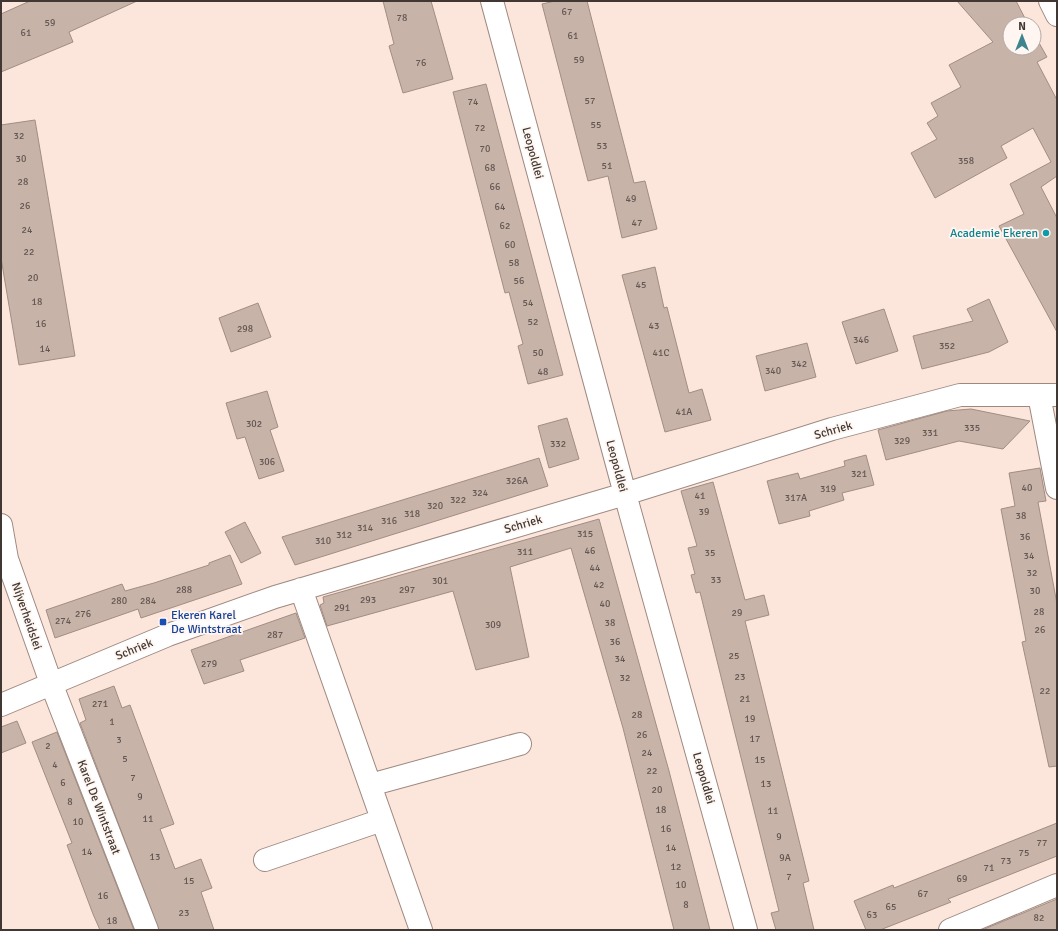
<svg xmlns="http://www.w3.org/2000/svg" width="1058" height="931" font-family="Signika,sans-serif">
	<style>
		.building { fill: #c8b3a9; stroke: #a18d83 }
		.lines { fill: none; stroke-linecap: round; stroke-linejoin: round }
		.minor-casing { stroke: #9e8980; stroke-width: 24 }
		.minor { stroke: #fff; stroke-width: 22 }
		.culture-dot { fill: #0f9aa8; stroke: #fff6f1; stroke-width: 1.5 }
		.transit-dot { fill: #1a4fb4; stroke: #fff6f1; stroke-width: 1.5 }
		.labels { text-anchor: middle; stroke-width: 3.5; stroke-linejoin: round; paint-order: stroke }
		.number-label { font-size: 10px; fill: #635751 }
		.street-label { font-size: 12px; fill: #413834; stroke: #fff6f1 }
		.culture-label { font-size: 12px; fill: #0d838f; stroke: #fff6f1; text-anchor: end }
		.transit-label { font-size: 12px; fill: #164399; stroke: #fff6f1; text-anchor: start }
	</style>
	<rect width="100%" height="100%" fill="#fce5db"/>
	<path class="building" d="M30 1H137L69 32 73 42 1 72V14Z
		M383 1H431L453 79 403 93 389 46 394 44Z
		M555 1H587L634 183 645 181 657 229 622 238 608 176 588 181 542 4Z
		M957 1H1016L1028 24H1010V48H1034V34L1047 57 1037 62 1057 100V176L1041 187 1057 218V332L999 226 1024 214 1010 184 1051 162 1033 128 1001 146 1007 158 935 198 911 153 937 139 927 123 938 116 931 103 961 87 949 65 993 42Z
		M486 84 563 375 528 384 518 346 523 344 509 292 505 293 453 92Z
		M35 120 75 356 19 365 1 258V125Z
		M655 267 664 308 667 307 689 393 702 389 711 420 665 432 622 275Z
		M989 299 1008 342 989 352 922 369 913 336 973 321 967 309Z
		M258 303 271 337 231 352 219 318Z
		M884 309 898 351 856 364 842 322Z
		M807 343 816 377 765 391 756 356Z
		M267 391 278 427 270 430 284 471 259 479 245 437 237 439 226 403Z
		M971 409 1030 421 1003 449 959 441 886 460 878 430 947 411Z
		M567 418 579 459 549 468 538 426Z
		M866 455 874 485 842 493 844 500 809 511 810 516 779 524 767 481 798 473 800 479 845 466 844 461Z
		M539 458 548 486 295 565 282 537Z
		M1040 468 1046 501 1038 502 1057 604V766L1049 767 1022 642 1026 641 1001 509 1015 506 1009 473Z
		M713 482 745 600 764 595 769 615 745 621 809 881 803 883 814 930H776L771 913 779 911 700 592 696 593 691 575 695 574 688 548 697 546 681 491Z
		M599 519 669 771 710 930H674L623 728 571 548 510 567 529 657 476 670 453 591 327 626 320 605 324 603 323 597Z
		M245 522 261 553 241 563 225 532Z
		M230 555 242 584 141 618 138 609 55 638 46 610 122 584 125 591 154 583 209 565V563Z
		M296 613 305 638 240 660 244 671 204 684 191 650Z
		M114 686 122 708 130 705 174 824 160 829 175 869 201 859 212 888 201 892 214 930H159L80 723 86 720 79 699Z
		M17 721 26 743 1 753V727Z
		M57 732 134 930H100L93 914 67 845 72 843 32 742Z
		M1057 823V856L948 899 951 902 880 930H866L854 901 893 885 894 888Z
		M1057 899V930H982Z"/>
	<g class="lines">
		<defs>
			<path id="minor" d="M492 1 625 494 746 930
				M1050 1 1057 15
				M1039 395 1057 488
				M1 525 7 559 51 683 147 930
				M301 589 421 930
				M1 705 168 635 275 597 625 494 832 429 960 395H1057
				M370 785 520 744
				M265 860 382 820
				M950 930 1057 885"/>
		</defs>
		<use href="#minor" class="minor-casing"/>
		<use href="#minor" class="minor"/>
	</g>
	<circle class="culture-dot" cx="1046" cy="233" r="4"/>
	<rect class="transit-dot" x="159" y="618" width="8" height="8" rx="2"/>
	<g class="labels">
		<g class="number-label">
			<text x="567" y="15">67</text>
			<text x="402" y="21">78</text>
			<text x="50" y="26">59</text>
			<text x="26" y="36">61</text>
			<text x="573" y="39">61</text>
			<text x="579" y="63">59</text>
			<text x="421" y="66">76</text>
			<text x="590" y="104">57</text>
			<text x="473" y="105">74</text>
			<text x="596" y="128">55</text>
			<text x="480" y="131">72</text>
			<text x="19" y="139">32</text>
			<text x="602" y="149">53</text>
			<text x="485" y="152">70</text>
			<text x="21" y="162">30</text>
			<text x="966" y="164">358</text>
			<text x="607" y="169">51</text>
			<text x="490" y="171">68</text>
			<text x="23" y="185">28</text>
			<text x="495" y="190">66</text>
			<text x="631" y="202">49</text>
			<text x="25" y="209">26</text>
			<text x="500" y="210">64</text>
			<text x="637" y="226">47</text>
			<text x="505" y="229">62</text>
			<text x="27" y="233">24</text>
			<text x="510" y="248">60</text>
			<text x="29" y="255">22</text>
			<text x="514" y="266">58</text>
			<text x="33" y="281">20</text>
			<text x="519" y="284">56</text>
			<text x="641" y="288">45</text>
			<text x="37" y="305">18</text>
			<text x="528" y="306">54</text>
			<text x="533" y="325">52</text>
			<text x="41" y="327">16</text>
			<text x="654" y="329">43</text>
			<text x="245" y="332">298</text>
			<text x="861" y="343">346</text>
			<text x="947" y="349">352</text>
			<text x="45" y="352">14</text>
			<text x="538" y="356">50</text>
			<text x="661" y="356">41C</text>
			<text x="799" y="367">342</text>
			<text x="773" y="374">340</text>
			<text x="543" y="375">48</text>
			<text x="684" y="415">41A</text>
			<text x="254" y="427">302</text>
			<text x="972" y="431">335</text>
			<text x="930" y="436">331</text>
			<text x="902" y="444">329</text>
			<text x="558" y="447">332</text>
			<text x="267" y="465">306</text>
			<text x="859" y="477">321</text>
			<text x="517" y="484">326A</text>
			<text x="1027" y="491">40</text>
			<text x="828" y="492">319</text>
			<text x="480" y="496">324</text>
			<text x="700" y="499">41</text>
			<text x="796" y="501">317A</text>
			<text x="458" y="503">322</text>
			<text x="435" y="509">320</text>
			<text x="704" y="515">39</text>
			<text x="412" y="517">318</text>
			<text x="1021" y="519">38</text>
			<text x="389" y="524">316</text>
			<text x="365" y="531">314</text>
			<text x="585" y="537">315</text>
			<text x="344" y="538">312</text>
			<text x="1025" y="540">36</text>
			<text x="323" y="544">310</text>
			<text x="590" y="554">46</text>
			<text x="525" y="555">311</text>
			<text x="710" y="556">35</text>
			<text x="1029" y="559">34</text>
			<text x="595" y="571">44</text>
			<text x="1032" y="576">32</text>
			<text x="716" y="583">33</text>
			<text x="440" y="584">301</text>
			<text x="599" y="588">42</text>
			<text x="184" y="593">288</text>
			<text x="407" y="593">297</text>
			<text x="1035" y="594">30</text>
			<text x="368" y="603">293</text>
			<text x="119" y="604">280</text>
			<text x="148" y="604">284</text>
			<text x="605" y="607">40</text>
			<text x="342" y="611">291</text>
			<text x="1039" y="615">28</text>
			<text x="737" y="616">29</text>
			<text x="83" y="617">276</text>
			<text x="63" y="624">274</text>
			<text x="610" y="626">38</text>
			<text x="493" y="628">309</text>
			<text x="1040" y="633">26</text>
			<text x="275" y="638">287</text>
			<text x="615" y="645">36</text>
			<text x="734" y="659">25</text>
			<text x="620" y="662">34</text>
			<text x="209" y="667">279</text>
			<text x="740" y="680">23</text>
			<text x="625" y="681">32</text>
			<text x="1045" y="694">22</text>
			<text x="745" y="702">21</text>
			<text x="100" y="707">271</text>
			<text x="637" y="718">28</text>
			<text x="750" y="722">19</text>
			<text x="112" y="725">1</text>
			<text x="642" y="738">26</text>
			<text x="755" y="742">17</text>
			<text x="119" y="743">3</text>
			<text x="48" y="749">2</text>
			<text x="647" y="756">24</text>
			<text x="125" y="762">5</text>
			<text x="760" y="763">15</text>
			<text x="55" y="768">4</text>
			<text x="652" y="774">22</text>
			<text x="133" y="781">7</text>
			<text x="63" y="786">6</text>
			<text x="766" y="787">13</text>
			<text x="657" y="793">20</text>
			<text x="140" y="800">9</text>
			<text x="70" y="805">8</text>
			<text x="661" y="813">18</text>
			<text x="773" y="814">11</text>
			<text x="148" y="822">11</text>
			<text x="78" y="825">10</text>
			<text x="666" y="832">16</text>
			<text x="779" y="840">9</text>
			<text x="1042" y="846">77</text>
			<text x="671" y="851">14</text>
			<text x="87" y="855">14</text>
			<text x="1024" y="856">75</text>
			<text x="155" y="860">13</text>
			<text x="785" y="861">9A</text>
			<text x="1006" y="864">73</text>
			<text x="676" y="870">12</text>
			<text x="989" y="871">71</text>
			<text x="789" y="880">7</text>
			<text x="962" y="882">69</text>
			<text x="189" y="884">15</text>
			<text x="681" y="888">10</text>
			<text x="923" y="897">67</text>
			<text x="103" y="899">16</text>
			<text x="686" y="908">8</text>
			<text x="891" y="910">65</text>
			<text x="184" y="916">23</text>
			<text x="872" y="918">63</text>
			<text x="1039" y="921">82</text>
			<text x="112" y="924">18</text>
		</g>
		<g class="street-label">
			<text transform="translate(533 153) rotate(75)" y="4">Leopoldlei</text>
			<text transform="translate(833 430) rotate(-16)" y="4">Schriek</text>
			<text transform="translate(617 466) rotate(75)" y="4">Leopoldlei</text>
			<text transform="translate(523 524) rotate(-16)" y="4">Schriek</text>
			<text transform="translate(27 616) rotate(71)" y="4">Nijverheidslei</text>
			<text transform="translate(134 649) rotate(-22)" y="4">Schriek</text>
			<text transform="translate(704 778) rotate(74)" y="4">Leopoldlei</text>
			<text transform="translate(99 807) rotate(69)" y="4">Karel De Wintstraat</text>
		</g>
		<g class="culture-label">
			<text x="1038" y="237">Academie Ekeren</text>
		</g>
		<g class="transit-label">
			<text x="171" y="619">Ekeren Karel<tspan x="171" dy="14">De Wintstraat</tspan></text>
		</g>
	</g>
	<rect width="1058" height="931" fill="none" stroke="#413834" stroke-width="4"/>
	<g transform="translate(1022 36)"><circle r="19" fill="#fff6f1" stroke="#b3aaa5"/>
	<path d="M0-3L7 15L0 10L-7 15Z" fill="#3d848e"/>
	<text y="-6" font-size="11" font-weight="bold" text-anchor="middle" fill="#413834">N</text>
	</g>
</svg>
